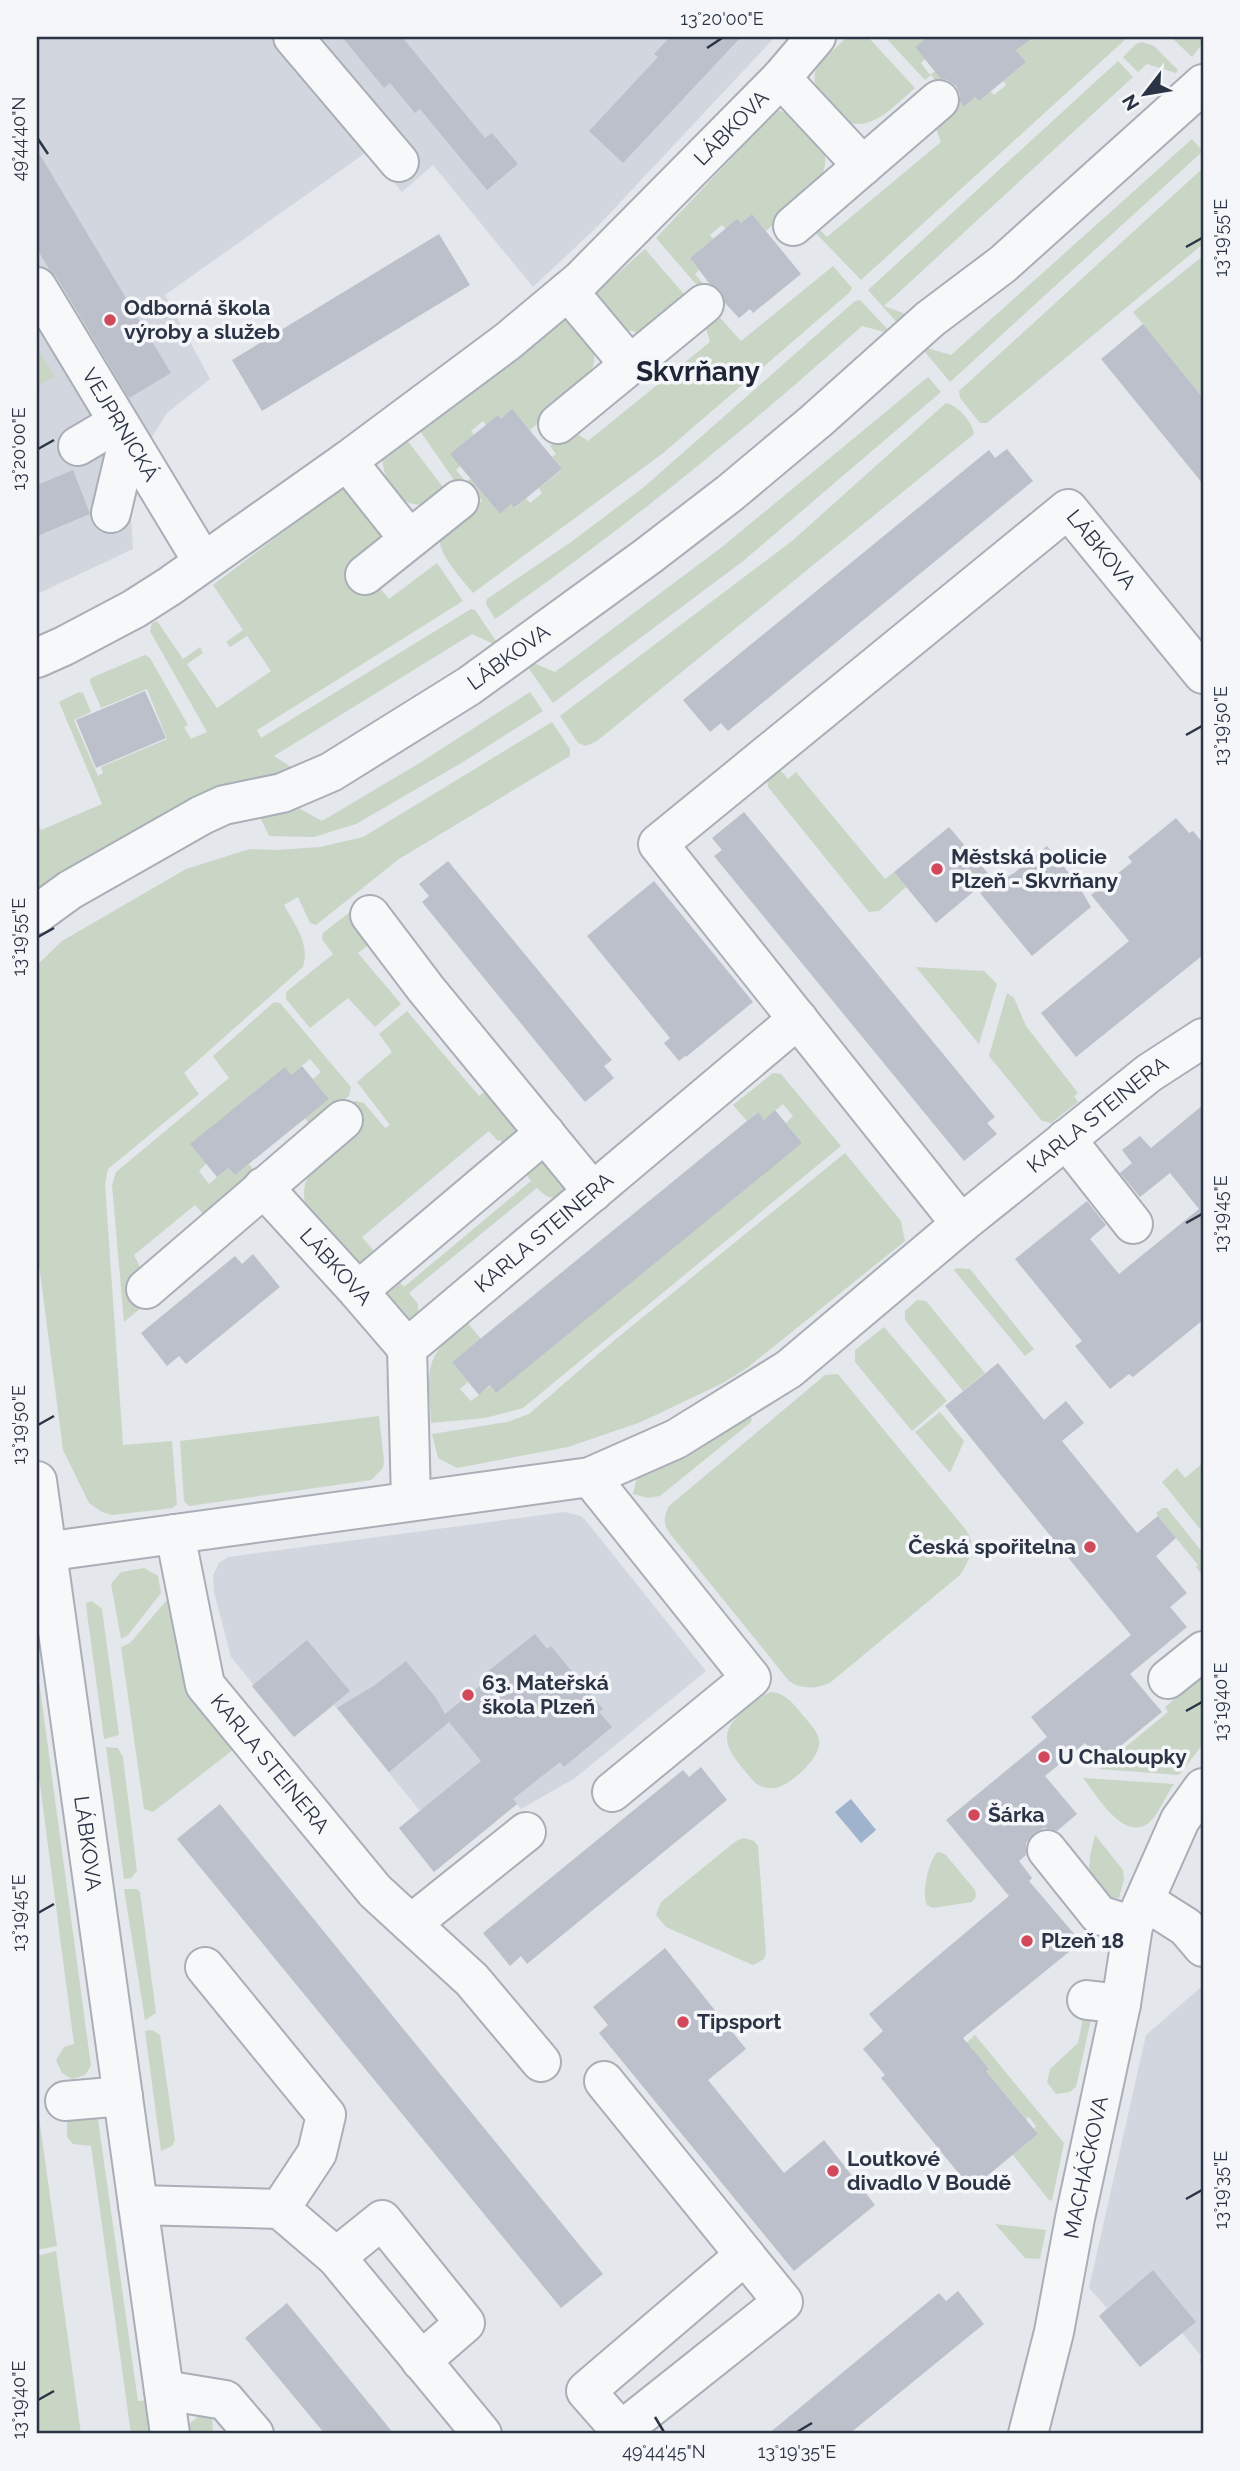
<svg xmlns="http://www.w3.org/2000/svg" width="1240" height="2471" font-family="Raleway,sans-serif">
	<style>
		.built { fill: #d2d6de }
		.green { fill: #c9d6c5 }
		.water { fill: #9fb4cc }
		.building { fill: #bbc0ca }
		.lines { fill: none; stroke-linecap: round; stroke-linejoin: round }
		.minor-casing { stroke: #a9aeb7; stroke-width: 42 }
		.minor { stroke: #f7f8fa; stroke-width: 38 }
		.ticks { fill: none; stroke: #2b3445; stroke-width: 2.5 }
		.poi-dot { fill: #d1495b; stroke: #f4f6f9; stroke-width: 2.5 }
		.labels { text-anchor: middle; stroke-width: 7; stroke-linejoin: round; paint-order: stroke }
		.street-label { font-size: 21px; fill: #2b3445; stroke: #f4f6f9 }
		.poi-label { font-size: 21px; font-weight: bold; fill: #2b3445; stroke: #f4f6f9; text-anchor: start }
		.district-label { font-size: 28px; font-weight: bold; fill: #1d2536; stroke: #f4f6f9 }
		.neatline { fill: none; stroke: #2b3445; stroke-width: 2.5 }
		.ticks-label { font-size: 18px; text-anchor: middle; fill: #2b3445 }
	</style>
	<rect width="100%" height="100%" fill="#e4e7ec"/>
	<path class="built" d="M37 37H775L598 226 533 287 433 165 402 192 368 151 165 295 210 379 167 413 128 475 133 549 37 594Z
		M565 1512 581 1516 587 1522 706 1671 575 1778 521 1809 517 1804 434 1872 399 1828 420 1811 334 1705 294 1737 252 1686 253 1684 231 1657 214 1592 213 1575 219 1563 228 1557Z
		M1201 1987 1203 1989V2366L1199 2360 1202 2357 1182 2333 1140 2367 1099 2316 1107 2308 1089 2288 1146 2035Z"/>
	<path class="green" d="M847 37H868L915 88C898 102 871 134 846 121 839 117 833 107 828 101 821 94 812 84 815 73 818 63 839 45 847 37Z
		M885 37H927L915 47 925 59 921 63 930 75 935 71 964 107 975 97 979 101 990 91 994 95 1006 85 1003 81 1026 62 1016 50 1021 46 1013 37H1128L861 280 810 227 820 230 827 237 941 142 935 126 955 105 931 75 925 80Z
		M1171 37H1203V43L1192 57Z
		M1142 42 1154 46 1178 70 1176 73 1147 64 1138 72 1123 57 1136 44Z
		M1118 61 1133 77 884 306 911 316 900 326 868 290Z
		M777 110C796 115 800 120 813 134 850 174 794 208 766 231L752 214 741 223 726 229 722 225 710 235 713 239 690 258 699 270 695 274 705 286 701 290 656 238Z
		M1192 139 1203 151 950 382 920 346 951 355Z
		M1203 168V244L987 423H980L960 398 959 391Z
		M645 249 689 300 643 333C617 331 604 315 597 292Z
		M1203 256V398L1133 312Z
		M833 266 852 288 849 293 662 454 473 593C463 580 431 548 442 532 450 522 471 509 482 501L467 483 459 487 420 431 564 319C634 360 566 399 530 430L512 410 501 419 498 415 486 425 483 421 471 431 474 435 460 466 456 470 466 482 471 479 500 514 511 504 515 508 526 498 530 503 542 493 539 488 562 470 552 457 556 454 550 446 563 435 573 431 588 441 710 342 705 325 714 311 741 341Z
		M860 300 892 334 862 326C744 431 625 528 495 619L486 604 487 599 571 542 644 487 855 301Z
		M37 347 55 376 37 387Z
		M928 377 941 392 742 562 553 703 525 663 529 661 555 672 722 547Z
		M946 403C957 405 973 422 974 434L597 741 586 746 578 743 560 716 792 541Z
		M407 440 449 495 426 506 409 503 396 494 386 480 382 459Z
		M340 489 362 497 380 524 376 583 389 599 437 563 463 601 257 730 261 738 471 609 475 610 500 647 472 634 274 756 299 772 202 795 37 890V822L41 830 102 804 59 702 79 692 83 693 91 712 74 720 98 776 103 773 101 767 167 739 147 689 101 708 90 682 91 678 145 655 150 658 188 725 184 727 191 739 207 732 150 631 152 623 157 621 183 659 200 647 203 653 187 664 217 708 271 671 247 636 230 647 226 642 243 630 213 585Z
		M530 692 543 711 463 762 356 824 314 837 269 836 257 811 295 806 322 821 418 764Z
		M552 722 570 749V756L399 859 316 925 310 923 298 897 284 905C295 925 310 943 303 967L184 1073 199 1094 108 1169 105 1184 123 1445 172 1441 177 1504 173 1508 112 1515 102 1512 89 1503 63 1450 37 1249V965L62 941 186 869 250 849 276 850 320 847 363 837Z
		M775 764 788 779 796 772 885 879 894 872 906 887 879 911 869 912 768 787 767 770Z
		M369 897 367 946 358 953 401 1004 375 1027 348 998 310 1028 286 999V992L333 954 322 939 323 933Z
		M916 967 984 971 997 984 979 1044Z
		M1007 993 1014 998 1026 1026 1078 1093 1074 1096 1078 1102 1051 1123 1042 1121 989 1056Z
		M274 1002 280 1003 351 1087 349 1096 311 1126 305 1118 329 1099 313 1079 321 1072 310 1059 291 1075 199 1171 209 1184 228 1168 235 1175 249 1164 255 1172 220 1200 205 1216 195 1205 134 1255C144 1273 142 1273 127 1287L142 1307 124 1322 112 1185 116 1172 229 1078 213 1056Z
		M407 1011 479 1096 487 1090 520 1123 516 1134 506 1142 497 1140 489 1131 362 1237 373 1250 364 1261 356 1262C335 1241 292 1213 307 1179 312 1169 319 1161 324 1150 333 1130 337 1115 355 1101L364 1103 385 1128 390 1125 357 1082 392 1052 379 1034Z
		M773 1073 781 1074 841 1146 523 1408 485 1418 431 1423C428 1369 422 1358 467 1322L481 1339 452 1362 468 1382 460 1389 471 1401 802 1143 786 1123 793 1116 783 1104 764 1120 757 1112 747 1121 733 1105Z
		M845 1153 901 1221 905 1241 747 1368 723 1383 641 1422 568 1447 457 1468 438 1458 432 1434 507 1422 529 1414 611 1343Z
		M548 1154 566 1189 561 1196C550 1200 545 1196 537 1188L409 1293 418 1304V1312L409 1319 401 1320 380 1286 393 1275 404 1287 531 1181 522 1169Z
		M957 1268 970 1269 1034 1349 1025 1356 954 1270Z
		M917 1300 926 1301 985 1373 963 1391 905 1320V1311Z
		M884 1327 947 1401 912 1431 855 1362V1350Z
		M838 1374 966 1530C977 1547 970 1559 960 1575L831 1682C818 1689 802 1690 789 1681L671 1535C663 1525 663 1518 669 1506L825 1375Z
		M940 1412 964 1441 950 1473 915 1432Z
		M750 1415 752 1420 750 1423 660 1496 648 1498 633 1494 637 1477 643 1471Z
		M379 1416 384 1461 383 1468 371 1480 189 1506 184 1501 180 1441Z
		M1203 1463V1529H1200L1162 1482 1177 1468 1185 1478Z
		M1163 1508H1167L1203 1553V1576L1196 1567 1198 1565 1158 1516 1156 1513Z
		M144 1568 158 1576 161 1593 128 1635 121 1639 111 1584 121 1572Z
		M173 1600 238 1746 153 1812 144 1809 121 1647 130 1643 166 1601Z
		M92 1601 102 1609 119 1735 104 1739 87 1613 86 1603Z
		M37 1666 91 2066 85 2075 72 2079 62 2073 56 2060 64 2047 74 2044 37 1762Z
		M1203 1676V1744L1179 1775 1099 1769 1168 1712 1165 1707Z
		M771 1692C785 1693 793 1703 801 1713 807 1721 817 1729 819 1740 823 1756 790 1786 775 1788 768 1789 761 1787 755 1783 737 1760 711 1740 740 1714 750 1705 758 1697 771 1692Z
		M106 1747 118 1748 123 1757 137 1871 131 1878 124 1879Z
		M1083 1778H1084L1174 1784C1166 1795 1159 1813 1150 1822 1124 1844 1097 1795 1083 1778Z
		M1095 1835 1123 1870 1124 1879 1119 1898 1105 1897 1089 1874 1090 1856Z
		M744 1838 754 1841 758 1846 766 1953 764 1959 753 1965 666 1927 656 1915 661 1902 736 1841Z
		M938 1852 945 1854 975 1890 976 1897 972 1902 933 1908 927 1905C921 1895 929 1858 938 1852Z
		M124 1889H137L140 1892 156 2013 145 2020Z
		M1092 2015 1076 2087 1070 2092 1056 2094 1047 2082 1050 2069 1078 2043 1083 2018Z
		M152 2030 160 2035 175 2140 172 2146 161 2151 145 2031Z
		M975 2035 1064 2143 1052 2201 1048 2199 1013 2155 1038 2134 1034 2129 1036 2126 1029 2117 1026 2119 986 2071 989 2068 964 2045Z
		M37 2103 57 2246 37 2250Z
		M92 2113 98 2120 138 2401 150 2400 155 2434H131L91 2146 73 2144 67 2137V2122L72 2117Z
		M995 2224 1046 2230 1040 2259 1025 2258Z
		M56 2251 81 2434H38L37 2426V2256Z
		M199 2416H212L213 2434H188V2425Z"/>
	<path class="water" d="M851 1799 876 1830 861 1843 835 1812Z"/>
	<path class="building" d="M342 37H402L485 138 492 133 518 164 487 190 420 109 415 113 390 83 384 88Z
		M670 37H741L623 163 589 131 658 57 654 54Z
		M927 37H1034L1016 50 1026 62 979 101 975 97 964 107 960 102V95L956 86 947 80 941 79 915 47Z
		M37 150 171 373 129 398 56 276 49 269 37 249Z
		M752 214 801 274 753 313 750 309 739 318 725 303 720 290 709 283 690 258 737 219 741 223Z
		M439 234 470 285 262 411 232 360Z
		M1143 324 1203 398V484L1101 359Z
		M512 409 562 469 514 508 511 504 500 514 450 454 498 415 501 419Z
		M1007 449 1033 481 728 731 721 723 710 732 683 700 989 450 995 458Z
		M73 470 90 514 37 536V485Z
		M145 691 166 738 96 768 76 720Z
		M744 812 995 1117 987 1123 997 1134 964 1161 714 856 722 850 712 838Z
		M1176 818 1189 833 1193 831 1203 843V955L1076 1057 1041 1013 1129 941 1091 895 1132 862 1128 857Z
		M949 827 991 877 936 923 894 872Z
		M1047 846 1077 883 1091 907 1032 956 980 893 1014 873Z
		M448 861 612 1060 604 1066 614 1078 585 1102 422 902 429 896 419 884Z
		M654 881 753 1002 686 1057 685 1056 679 1061 664 1043 670 1038 587 936Z
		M302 1066 329 1099 235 1175 228 1168 217 1177 190 1144 285 1067 291 1075Z
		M1203 1105V1320L1133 1377 1129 1374 1110 1389 1075 1346 1082 1341 1015 1259 1087 1201 1106 1225 1090 1239 1119 1274 1199 1209 1170 1173 1140 1197 1120 1173 1132 1163 1122 1150 1140 1136 1151 1148Z
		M775 1110 802 1143 496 1393 490 1385 479 1395 452 1362 758 1112 764 1120Z
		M253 1254 280 1287 186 1364 179 1356 167 1366 141 1333 235 1256 242 1264Z
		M998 1363 1044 1420 1066 1401 1084 1423 1062 1441 1137 1533 1158 1516 1176 1538 1156 1556 1187 1593 1170 1607 1187 1627 1130 1674 1162 1712 1101 1762 1085 1743 1045 1776 1077 1814 1057 1831 1044 1828 1034 1833 1026 1843V1855L1019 1861 1032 1878 1029 1881 1081 1942 963 2038 989 2069 986 2071 1038 2134 975 2186 973 2183 969 2186 881 2078 885 2075 863 2049 883 2031 869 2014 1009 1896 946 1820 1047 1737 1031 1717 1131 1635 945 1406Z
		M535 1634 547 1649 551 1646 603 1709 599 1712 612 1727 564 1767 560 1762 513 1799 517 1804 434 1872 399 1828 481 1761 449 1722 389 1772 337 1708 375 1685 406 1661 436 1698 445 1714 491 1677 487 1672Z
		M307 1640 350 1691 294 1737 252 1686Z
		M701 1767 727 1800 527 1964 521 1956 510 1966 483 1933 683 1770 689 1777Z
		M220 1804 603 2274 561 2308 177 1839Z
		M665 1948 746 2049 708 2080 784 2173 824 2140 875 2205 794 2271 599 2033 608 2025 593 2007Z
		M1153 2270 1196 2322 1140 2367 1099 2316Z
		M958 2291 984 2324 849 2434H768L939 2293 946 2301Z
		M287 2303 394 2434H325L245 2338Z"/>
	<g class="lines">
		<defs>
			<g id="minor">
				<path d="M293 37 399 162"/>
				<path d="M781 78 863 166"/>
				<path d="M793 226 939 100"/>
				<path id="s1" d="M37 287 203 562"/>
				<path d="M568 291 630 365"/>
				<path d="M558 424 704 304"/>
				<path d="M78 446 117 423"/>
				<path d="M347 461 409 539"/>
				<path d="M111 513 128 441"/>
				<path d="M365 575 459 500"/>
				<path id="s2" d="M37 658 64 646 134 609 170 586 347 461 508 341 581 280 781 78 816 37"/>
				<path id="s3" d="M37 914 70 890 202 815 224 805 282 793 331 772 469 686 648 556 730 493 816 421 930 319 1003 264 1203 84"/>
				<path d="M370 915 426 989 593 1192"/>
				<path d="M1066 1139 1133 1224"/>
				<path id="s4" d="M263 1187 358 1291 407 1348"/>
				<path id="s5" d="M961 1224 658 844 1068 509 1203 674"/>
				<path d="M146 1289 343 1120"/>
				<path d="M358 1291 545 1133"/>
				<path d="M590 1477 751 1678 612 1792"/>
				<path id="s6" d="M37 1481 170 2434"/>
				<path id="s7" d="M411 1500 407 1348 798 1019"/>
				<path id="s8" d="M175 1534 205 1685 375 1891 472 1980 541 2062"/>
				<path id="s9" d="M37 1553 590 1477 676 1439 789 1369 961 1224 1149 1073 1203 1038"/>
				<path d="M1168 1679 1203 1651"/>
				<path d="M1047 1850 1099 1915 1133 1926"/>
				<path d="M1145 1901 1186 1927 1203 1947"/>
				<path d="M411 1924 526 1832"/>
				<path d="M205 1967 326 2115 317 2153 280 2209"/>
				<path d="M1087 2000 1121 2004"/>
				<path d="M604 2081 783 2302 617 2434"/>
				<path d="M65 2101 123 2096"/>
				<path d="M138 2205 280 2209 336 2257 482 2434"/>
				<path d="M336 2257 382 2220 465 2323 421 2361"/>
				<path d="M164 2390 225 2400 254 2434"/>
				<path d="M621 2431 586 2391 745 2255"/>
				<path id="s10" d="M1028 2434 1054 2332 1075 2218 1121 2004 1133 1926 1180 1820 1203 1788"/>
			</g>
		</defs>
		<use href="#minor" class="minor-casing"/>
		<use href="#minor" class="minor"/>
	</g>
	<path class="ticks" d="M707 48 722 38M38 139 48 154M1186 247 1202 238M38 449 54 440M1186 735 1202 726M38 937 54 928M1186 1223 1202 1214M38 1425 54 1416M1186 1711 1202 1702M38 1913 54 1904M1186 2199 1202 2190M38 2400 54 2391M655 2417 664 2432M797 2432 812 2423"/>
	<g class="poi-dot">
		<circle cx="110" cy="320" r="7"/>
		<circle cx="937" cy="869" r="7"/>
		<circle cx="1090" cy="1547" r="7"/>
		<circle cx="468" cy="1695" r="7"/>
		<circle cx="1044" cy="1757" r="7"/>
		<circle cx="974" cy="1815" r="7"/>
		<circle cx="1027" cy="1941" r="7"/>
		<circle cx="683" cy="2022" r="7"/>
		<circle cx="833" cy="2171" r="7"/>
	</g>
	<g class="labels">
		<g class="street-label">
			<text dy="7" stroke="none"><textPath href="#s2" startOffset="878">LÁBKOVA</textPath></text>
			<text dy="7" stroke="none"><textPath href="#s1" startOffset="161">VEJPRNICKÁ</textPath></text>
			<text dy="7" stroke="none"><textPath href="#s5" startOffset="1068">LÁBKOVA</textPath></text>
			<text dy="7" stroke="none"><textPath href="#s3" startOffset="541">LÁBKOVA</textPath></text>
			<text dy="7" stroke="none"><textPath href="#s9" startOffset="1185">KARLA STEINERA</textPath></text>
			<text dy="7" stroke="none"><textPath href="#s7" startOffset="331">KARLA STEINERA</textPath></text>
			<text dy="7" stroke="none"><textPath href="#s4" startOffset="108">LÁBKOVA</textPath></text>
			<text dy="7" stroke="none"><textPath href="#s8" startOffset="256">KARLA STEINERA</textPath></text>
			<text dy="7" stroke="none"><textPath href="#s6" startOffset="366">LÁBKOVA</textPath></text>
			<text dy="7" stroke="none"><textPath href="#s10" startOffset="273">MACHÁČKOVA</textPath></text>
		</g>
		<g class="poi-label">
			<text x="124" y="315">Odborná škola<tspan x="124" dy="24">výroby a služeb</tspan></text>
			<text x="951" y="864">Městská policie<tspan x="951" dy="24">Plzeň - Skvrňany</tspan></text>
			<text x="1076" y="1554" text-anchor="end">Česká spořitelna</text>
			<text x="482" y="1690">63. Mateřská<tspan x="482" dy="24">škola Plzeň</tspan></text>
			<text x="1058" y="1764">U Chaloupky</text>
			<text x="988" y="1822">Šárka</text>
			<text x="1041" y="1948">Plzeň 18</text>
			<text x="697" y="2029">Tipsport</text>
			<text x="847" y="2166">Loutkové<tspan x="847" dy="24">divadlo V Boudě</tspan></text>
		</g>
		<g class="district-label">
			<text x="698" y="381">Skvrňany</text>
		</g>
	</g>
	<rect width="1240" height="2471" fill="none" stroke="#f4f6f9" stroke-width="77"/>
	<g transform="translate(1145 94) rotate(239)" stroke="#f4f6f9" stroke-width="5" paint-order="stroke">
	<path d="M0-5L12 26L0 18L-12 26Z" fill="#2b3445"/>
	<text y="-10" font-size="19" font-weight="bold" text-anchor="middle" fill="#2b3445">N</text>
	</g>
	<rect x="38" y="38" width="1164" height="2394" class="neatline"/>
	<g class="ticks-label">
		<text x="722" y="25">13°20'00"E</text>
		<text transform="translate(19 139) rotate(-90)" y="6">49°44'40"N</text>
		<text transform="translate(1221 238) rotate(-90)" y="6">13°19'55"E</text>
		<text transform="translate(19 449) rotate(-90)" y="6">13°20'00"E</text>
		<text transform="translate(1221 726) rotate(-90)" y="6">13°19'50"E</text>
		<text transform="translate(19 937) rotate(-90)" y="6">13°19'55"E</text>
		<text transform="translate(1221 1214) rotate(-90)" y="6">13°19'45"E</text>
		<text transform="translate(19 1425) rotate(-90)" y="6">13°19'50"E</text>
		<text transform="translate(1221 1702) rotate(-90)" y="6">13°19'40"E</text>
		<text transform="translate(19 1913) rotate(-90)" y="6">13°19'45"E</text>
		<text transform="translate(1221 2190) rotate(-90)" y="6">13°19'35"E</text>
		<text transform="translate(19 2400) rotate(-90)" y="6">13°19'40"E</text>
		<text x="664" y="2458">49°44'45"N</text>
		<text x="797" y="2458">13°19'35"E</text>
	</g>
</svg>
